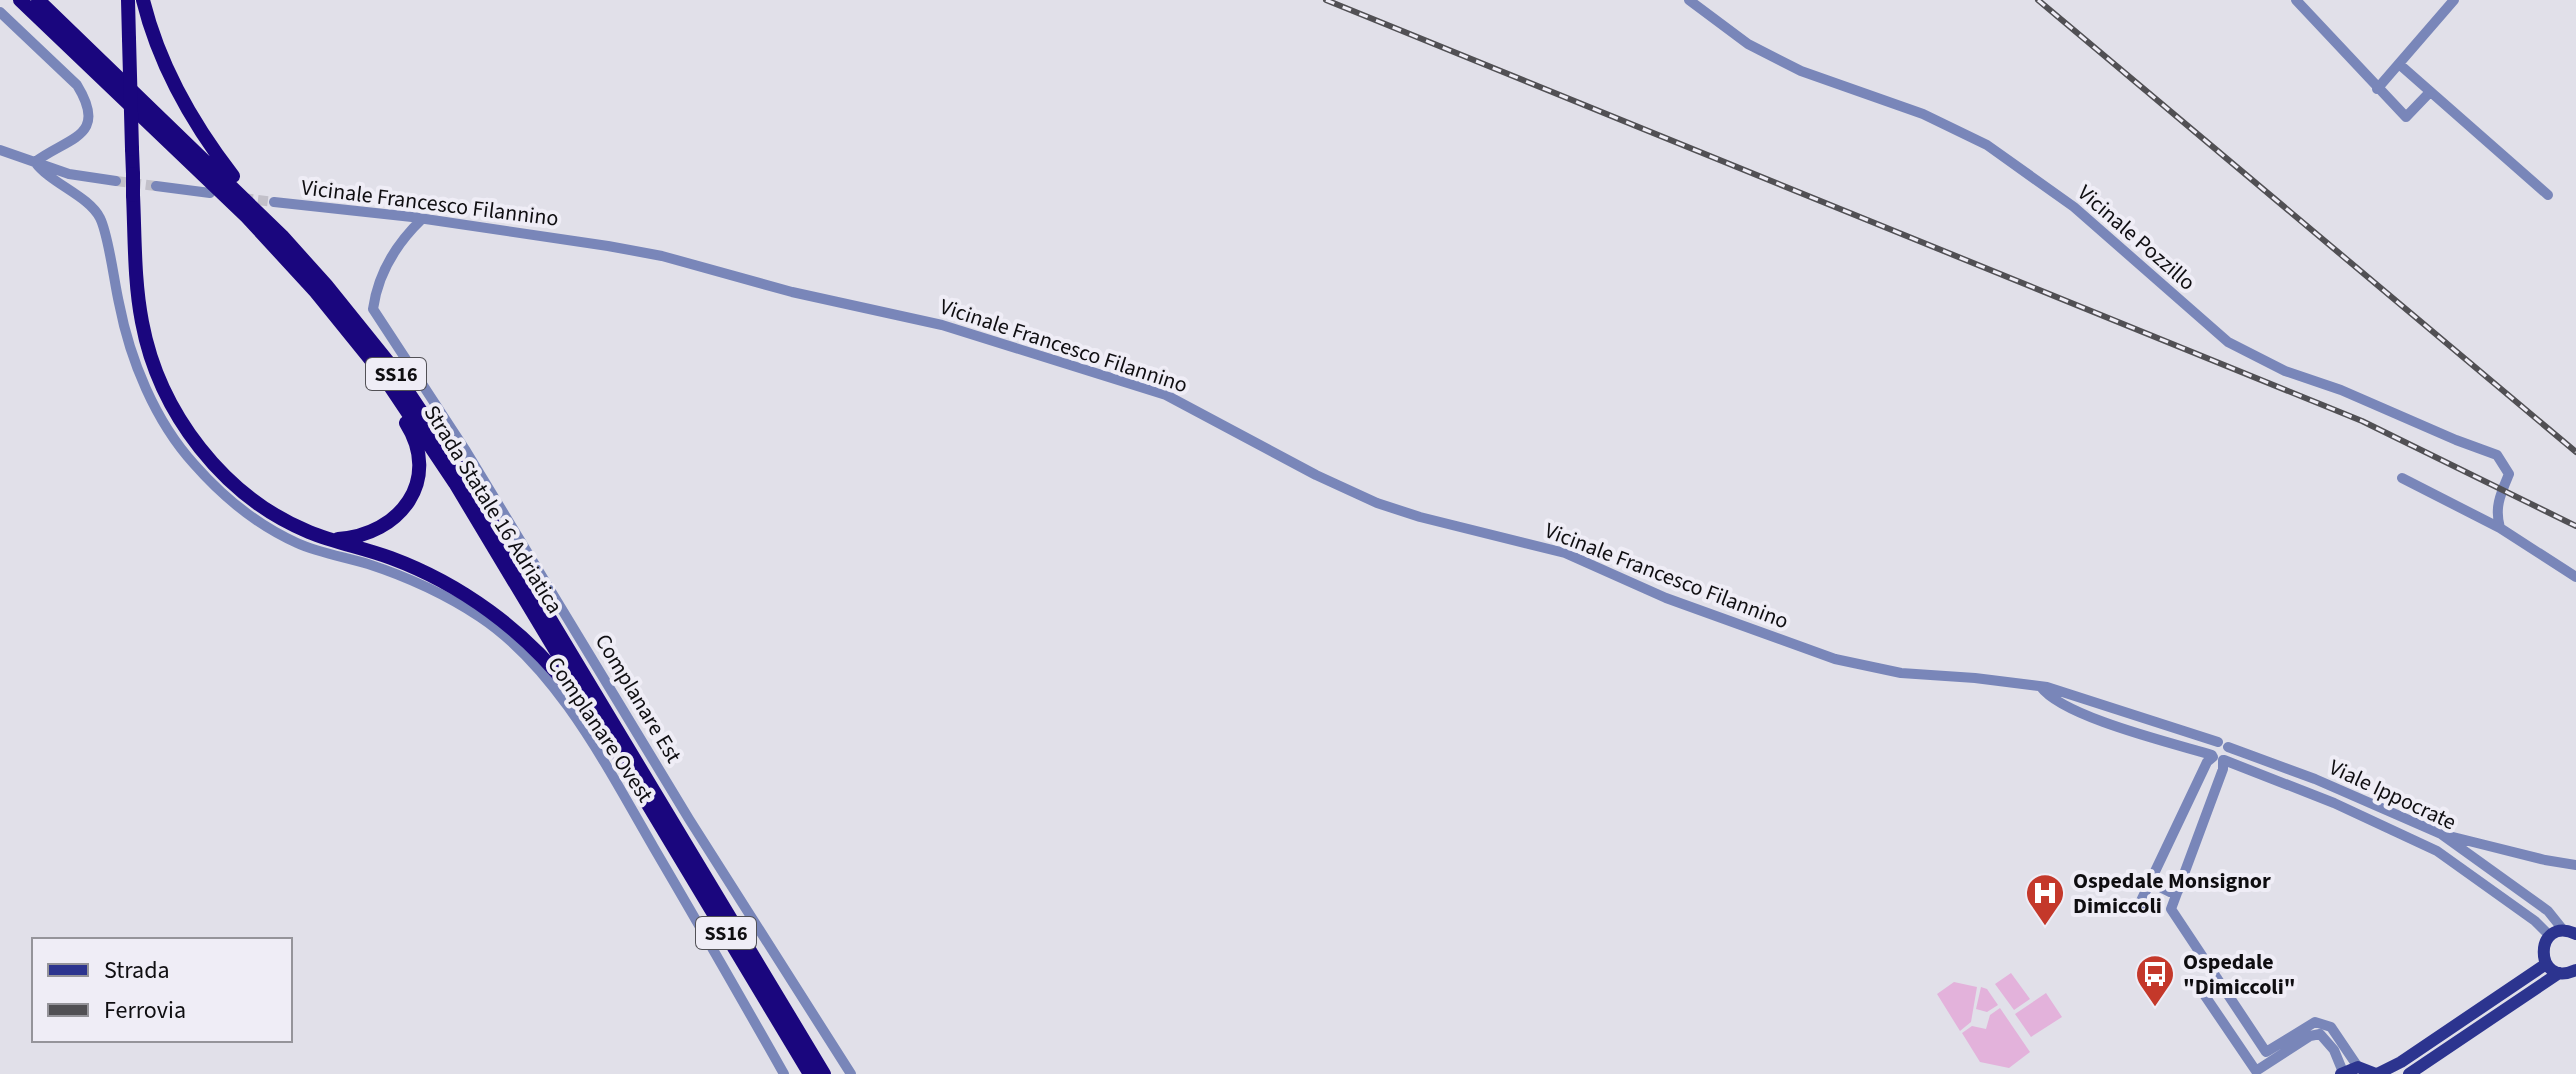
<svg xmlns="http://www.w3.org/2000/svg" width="2576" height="1074" font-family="'Source Sans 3',sans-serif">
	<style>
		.green { fill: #e3b2db }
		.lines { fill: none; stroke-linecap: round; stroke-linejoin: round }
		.minor-tunnel { stroke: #c2c0c9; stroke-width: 10; stroke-dasharray: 10 5; stroke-linecap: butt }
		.minor { stroke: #7986b9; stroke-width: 10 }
		.major { stroke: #2c348f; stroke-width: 12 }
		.highway { stroke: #1a067e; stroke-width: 14 }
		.rail-casing { stroke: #515054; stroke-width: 6 }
		.rail { stroke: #efedf6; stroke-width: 3; stroke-dasharray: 9; stroke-linecap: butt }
		.highway-bridge { stroke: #1a067e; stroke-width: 14 }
		.labels { text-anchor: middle; stroke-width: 8; stroke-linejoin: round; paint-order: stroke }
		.shield { fill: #efedf6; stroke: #525156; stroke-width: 2 }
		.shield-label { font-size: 20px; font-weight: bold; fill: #0f0e11 }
		.street-label { font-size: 22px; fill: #0f0e11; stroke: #efedf6 }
		.poi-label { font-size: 22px; font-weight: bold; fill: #0f0e11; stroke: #efedf6; text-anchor: start }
	</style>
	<rect width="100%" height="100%" fill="#e1e0e9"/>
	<path class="green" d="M2011 973 2030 999 2014 1010 1995 984Z
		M1954 982 1977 987 1971 1022 1960 1031 1937 994Z
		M1981 987 1987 989 1998 1005 1987 1012 1976 1009Z
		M2046 993 2062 1017 2031 1037 2015 1014Z
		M2000 1008 2030 1052 2009 1068 1980 1062 1962 1033 1972 1026 1986 1029 1990 1015Z"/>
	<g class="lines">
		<path class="minor-tunnel" d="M116 181 156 186
			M243 198 274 202"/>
		<path class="minor" d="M1689 0 1748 44 1801 71 1923 114 1987 145 2074 207 2228 342 2285 371 2341 390 2456 440 2497 455 2509 474C2501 493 2494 507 2500 528
			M2296 0 2406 117 2430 92
			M0 12 77 85C109 137 68 137 35 162
			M2399 64 2548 195
			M2377 89 2454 0
			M0 150 69 174 116 181
			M35 162C51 184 88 195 100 218 109 236 114 282 119 303 130 360 155 421 194 464 223 497 257 525 297 543 319 553 345 557 368 564 408 577 445 594 480 617 558 669 608 769 654 848 698 923 741 998 784 1074
			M156 186 210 193
			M274 202 412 217 608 246 662 256 792 292 942 325 1166 395 1316 475 1377 503 1420 517 1565 553 1666 598 1835 659 1901 673 1975 678 2047 687 2218 742
			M422 219C396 244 378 273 373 309L466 451 689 819 851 1074
			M2402 478 2500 528 2576 577
			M2041 687C2063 717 2172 743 2212 755
			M2228 747 2315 779 2441 834 2548 911 2564 931
			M2223 760V769L2171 909 2266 1052 2315 1022 2331 1027 2358 1067
			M2224 760 2334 803 2437 851 2535 921 2550 936
			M2445 835 2545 860 2576 865
			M2150 882 2170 892 2178 891
			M2145 910 2140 903 2207 762 2213 757
			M2217 978 2201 990 2256 1071 2310 1036 2320 1034 2334 1050 2343 1072"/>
		<path class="major" d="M2576 934C2533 914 2533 990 2576 970
			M2341 1074 2358 1067 2376 1074
			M2377 1074 2401 1062 2546 964
			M2409 1074 2559 973"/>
		<path class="highway" d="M20 0 247 217 316 292 380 371 455 483 810 1074
			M38 0 282 236 326 285 388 362 464 476 824 1074
			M128 0 129 39
			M143 0C159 65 192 123 233 176
			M132 149 133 174
			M133 195C135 238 134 281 142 322 159 413 224 497 309 532 336 543 364 548 391 558 461 584 524 630 570 689
			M338 539C400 535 442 480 406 423"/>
		<defs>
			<path id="rail" d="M1326 0 2362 421 2576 526
				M2038 0 2576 452"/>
		</defs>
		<use href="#rail" class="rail-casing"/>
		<use href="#rail" class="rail"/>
		<path class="highway-bridge" d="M129 39 132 149
			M133 174V195"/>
	</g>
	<defs>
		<symbol id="hospital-pin" viewBox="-11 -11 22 30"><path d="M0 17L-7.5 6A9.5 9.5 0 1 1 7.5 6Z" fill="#c4382a" stroke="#efedf6"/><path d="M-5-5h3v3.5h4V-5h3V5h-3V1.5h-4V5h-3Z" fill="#fff"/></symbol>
		<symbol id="bus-pin" viewBox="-11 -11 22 30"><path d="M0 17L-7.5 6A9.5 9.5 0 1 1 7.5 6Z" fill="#c4382a" stroke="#efedf6"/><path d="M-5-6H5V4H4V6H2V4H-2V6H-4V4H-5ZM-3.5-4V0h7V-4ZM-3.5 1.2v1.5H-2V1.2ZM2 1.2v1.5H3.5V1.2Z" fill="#fff"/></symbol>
	</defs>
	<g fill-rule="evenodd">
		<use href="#hospital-pin" x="2023" y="871" width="44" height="60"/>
		<use href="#bus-pin" x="2133" y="952" width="44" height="60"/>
	</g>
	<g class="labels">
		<g class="shield">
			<rect x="366" y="358" width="60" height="32" rx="6"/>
			<rect x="696" y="917" width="60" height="32" rx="6"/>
		</g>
		<g class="shield-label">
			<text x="396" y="381">SS16</text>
			<text x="726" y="940">SS16</text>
		</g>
		<g class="street-label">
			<text transform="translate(430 202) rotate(7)" y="8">Vicinale Francesco Filannino</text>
			<text transform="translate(2137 237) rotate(41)" y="8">Vicinale Pozzillo</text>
			<text transform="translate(1064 345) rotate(18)" y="8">Vicinale Francesco Filannino</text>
			<text transform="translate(494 509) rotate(58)" y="8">Strada Statale 16 Adriatica</text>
			<text transform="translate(1667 575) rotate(21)" y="8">Vicinale Francesco Filannino</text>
			<text transform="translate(639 698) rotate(59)" y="8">Complanare Est</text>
			<text transform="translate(601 729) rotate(56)" y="8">Complanare Ovest</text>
			<text transform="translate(2393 794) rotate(25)" y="8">Viale Ippocrate</text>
		</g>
		<g class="poi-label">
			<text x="2073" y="888">Ospedale Monsignor<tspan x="2073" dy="25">Dimiccoli</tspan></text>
			<text x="2183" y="969">Ospedale<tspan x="2183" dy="25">"Dimiccoli"</tspan></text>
		</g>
	</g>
	<rect x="32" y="938" width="260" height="104" fill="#efedf6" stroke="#95949a" stroke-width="2"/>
	<rect x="48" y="964" width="40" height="12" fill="#2c348f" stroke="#95949a" stroke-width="2"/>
	<text x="104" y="978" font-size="24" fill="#0f0e11">Strada</text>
	<rect x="48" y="1004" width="40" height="12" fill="#515054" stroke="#95949a" stroke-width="2"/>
	<text x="104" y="1018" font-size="24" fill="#0f0e11">Ferrovia</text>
</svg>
